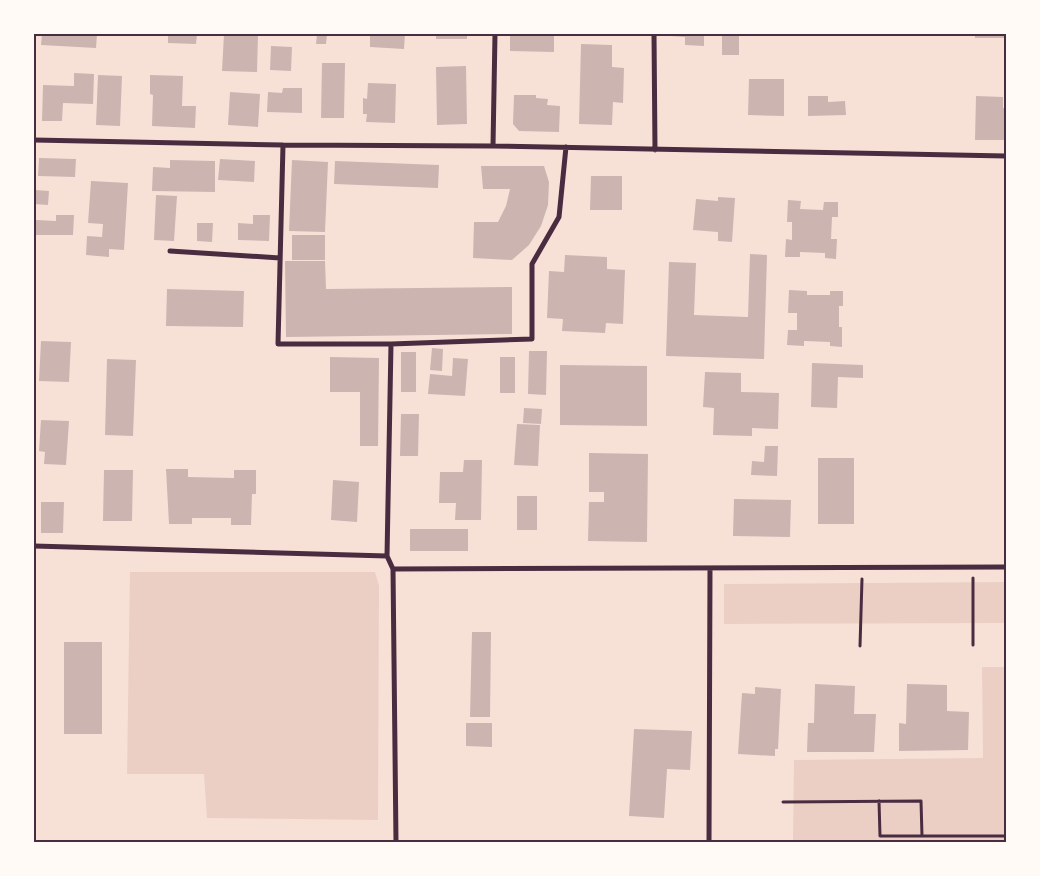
<svg xmlns="http://www.w3.org/2000/svg" width="1040" height="876" font-family="'Source Serif 4',serif">
	<style>
		.green { fill: #ebcfc5 }
		.building { fill: #ccb4b1 }
		.lines { fill: none; stroke-linecap: round; stroke-linejoin: round }
		.path { stroke: #4a2c40; stroke-width: 3 }
		.minor { stroke: #4a2c40; stroke-width: 5 }
		.neatline { fill: none; stroke: #4a2c40; stroke-width: 2 }
	</style>
	<rect width="100%" height="100%" fill="#f7e1d7"/>
	<path class="green" d="M130 572H375L379 586 378 820 207 818 204 774H127Z
		M1006 582V623L724 624V584Z
		M982 667H1006V842H793L794 760 983 758Z"/>
	<path class="building" d="M42 34H97L96 48 41 45Z
		M168 34H197L196 44 168 43Z
		M224 34H258L257 72 222 71Z
		M317 34H327L326 44H316Z
		M370 34H405L404 49 370 47Z
		M436 34H467V39H436Z
		M510 34H554V52L510 51Z
		M670 34H704V46L685 45V37L670 36Z
		M722 34H739V55H722Z
		M975 34H1005V38H975Z
		M581 44 612 45V67L624 68 623 103 613 102 612 125 579 124Z
		M271 46 292 47 291 71 270 70Z
		M322 63H345L344 118H321Z
		M466 66 467 124 437 125 436 67Z
		M74 73 94 74 93 104 63 103 62 121H42L43 85 74 86Z
		M98 75 122 76 120 126 96 125Z
		M150 75 183 76 182 106H196L195 128 152 126 153 95 150 94Z
		M749 79H784V116L748 115Z
		M368 83 396 84 395 123 366 122 367 114H363V98L367 99Z
		M283 88H302V113L267 112 268 92 282 93Z
		M230 92 260 94 258 127 228 125Z
		M514 95H536V98L548 99 547 105 560 106 559 132 519 131 513 124Z
		M808 96H828V102L845 101 846 115 808 116Z
		M976 96 1003 97V108H1006V140H975Z
		M39 158 76 159 75 177 38 176Z
		M220 159 255 161 254 182 218 180Z
		M170 160 215 161V192L152 191 153 167 170 168Z
		M292 160 328 162 325 232 289 231Z
		M335 161 439 165 438 188 334 184Z
		M481 166H544L549 182 548 205 541 226 529 245 512 260 473 258 474 222H498L506 206 510 189H483Z
		M591 176H622V210H590Z
		M91 181 128 183 124 250 109 249V257L86 255 87 236 102 237 103 224 88 223Z
		M35 190 49 191 48 205 34 204Z
		M156 195 177 196 174 241 154 240Z
		M718 197 735 198 732 242 718 241V232L693 230 696 199 718 201Z
		M788 200 801 201 800 209 823 210 824 202H838V217H832L831 239H837L836 259 825 258V253L800 252V257H785L786 239 792 240V222H787Z
		M56 215H74L73 235H36V220L56 221Z
		M253 215H270L269 241 238 240V223L253 224Z
		M197 223H213L212 242 197 241Z
		M292 235H325V260H292Z
		M750 254 767 255 764 359 666 356 669 262 696 263 694 315 748 317Z
		M565 255 607 257V269L625 270 623 324 606 323 605 333 562 331 563 319 547 318 549 271 564 272Z
		M285 261H325L326 289 512 287V334L286 337Z
		M167 289 244 291 243 327 166 326Z
		M789 290 807 291V295H830V291H843V306H839V327H842V347L830 346V342L804 341V346L787 345 788 330H797V313H788Z
		M41 341 71 342 69 382 39 381Z
		M432 348 443 349 442 371 430 370Z
		M529 351H547L546 395 528 394Z
		M401 352H416V392H401Z
		M330 357 379 358 378 446H360V392H330Z
		M500 357H515V393H500Z
		M453 358 468 359 465 396 428 394 430 374 452 376Z
		M107 359 136 360 133 436 105 435Z
		M812 363 863 365V378L838 377 837 408 811 407Z
		M560 365 647 366V426L560 425Z
		M705 372 741 373V392L779 393 778 429 752 428V436L713 435 714 408 703 407Z
		M524 408 542 409 541 424 523 423Z
		M401 414H419L418 456H400Z
		M41 420 69 421 66 465 44 464 45 452 39 451Z
		M517 424 540 425 538 466 514 465Z
		M765 446H778L777 476 751 475 752 461 764 462Z
		M589 453 648 454 647 542 588 541 589 502H604V492H589Z
		M818 458H854V524H818Z
		M464 460H482L481 520H455L456 503H439L440 472H463Z
		M166 469H188V477L234 478V470H256V494H252L251 525H231V518H192V524H169Z
		M104 470H133L132 521H103Z
		M333 480 359 482 357 522 331 520Z
		M517 496H537V530H517Z
		M734 499 791 500 790 537 733 536Z
		M41 502H64L63 533H41Z
		M410 529H468V551H410Z
		M472 632H491L490 717H470Z
		M64 642H102V734H64Z
		M815 684 855 686 854 714H876L874 752H807L808 723H814Z
		M907 684 947 685V711L969 712 968 750 899 751V723L906 724Z
		M755 687 781 689 778 749H775V756L738 754 742 693 755 694Z
		M466 723H492V747L466 746Z
		M634 729 692 731 690 770 667 769 664 818 629 816Z"/>
	<g class="lines">
		<path class="path" d="M973 645V578
			M860 646 862 579
			M879 801 880 836H1006
			M783 802 921 801 922 836"/>
		<path class="minor" d="M654 34 655 150
			M34 140 283 145 493 146 1006 156
			M283 145 278 344H391L532 339V264L559 217 566 147
			M493 146 495 34
			M170 251 280 258
			M391 344 387 556 393 569 396 842
			M34 546 387 556
			M393 569 1006 567
			M709 842 710 569"/>
	</g>
	<rect width="1040" height="876" fill="none" stroke="#fffaf5" stroke-width="70"/>
	<rect x="35" y="35" width="970" height="806" class="neatline"/>
</svg>
